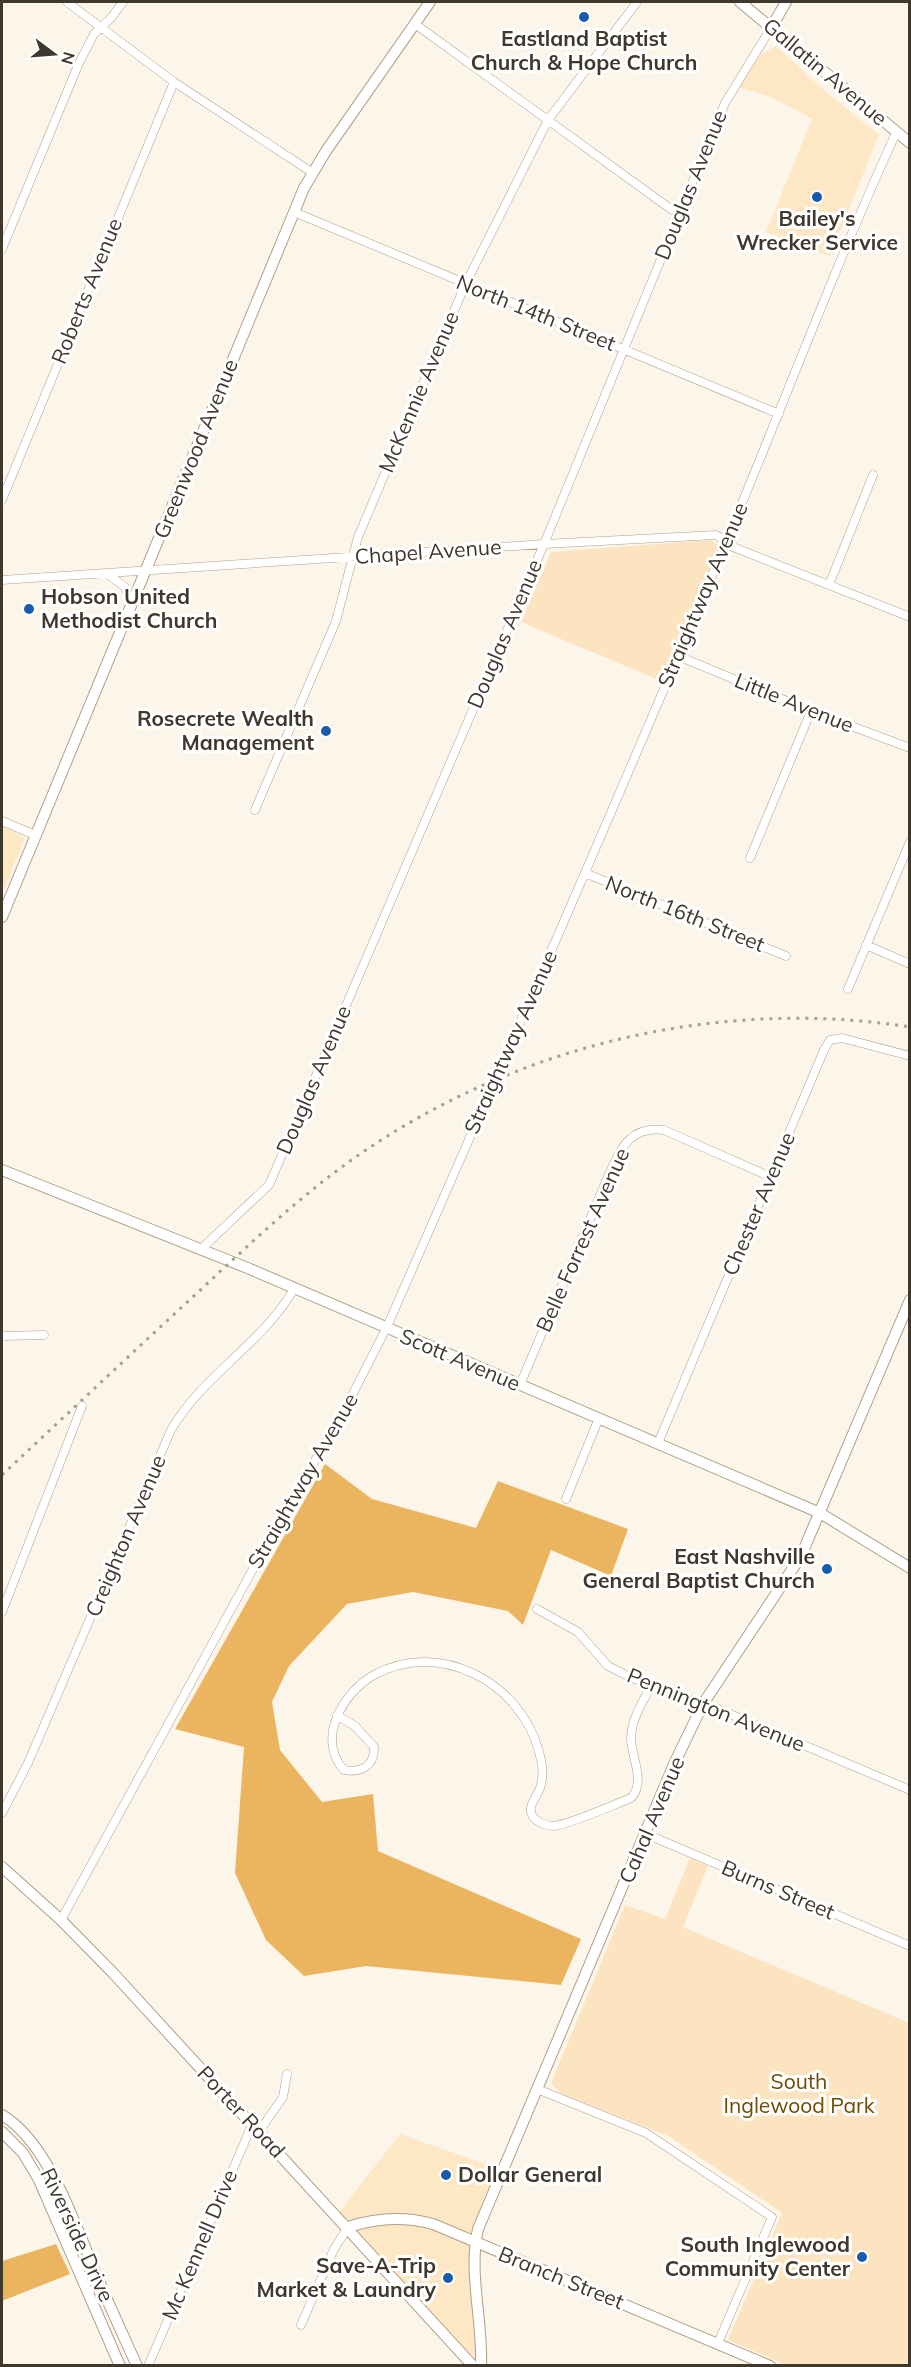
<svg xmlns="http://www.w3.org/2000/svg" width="911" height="2367" font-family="Mulish,sans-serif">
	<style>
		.built { fill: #fee7c5 }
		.green { fill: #fce4c1 }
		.forest { fill: #ebb560 }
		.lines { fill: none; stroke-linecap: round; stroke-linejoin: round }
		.street-casing { stroke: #b09f85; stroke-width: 9 }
		.secondary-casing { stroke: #b09f85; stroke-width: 12 }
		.street { stroke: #fff; stroke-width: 8 }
		.secondary { stroke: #fff; stroke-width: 10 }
		.rail { stroke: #a69f94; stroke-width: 3; stroke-dasharray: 3 6; stroke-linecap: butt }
		.poi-dot { fill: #1a5aaa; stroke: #fff; stroke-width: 2 }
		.labels { text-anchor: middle; stroke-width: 6; stroke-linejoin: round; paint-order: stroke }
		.poi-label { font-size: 21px; font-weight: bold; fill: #3f382d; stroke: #fff; text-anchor: end }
		.street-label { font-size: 21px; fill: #3f382d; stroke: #fff }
		.park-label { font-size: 21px; fill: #6d4902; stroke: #fff }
	</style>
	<rect width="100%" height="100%" fill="#fcf5ea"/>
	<path class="built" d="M776 46 826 92 879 135 830 256 766 232 812 119 771 97 738 87 761 54Z
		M2 826 25 838 2 894Z
		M400 2134 502 2170 478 2229 481 2365H473L337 2215Z"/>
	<path class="green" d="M711 540 720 546 663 682 521 622 551 552Z
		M690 1858 708 1866 683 1927 909 2023V2365H786L728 2340 782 2213 668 2136 560 2093 551 2083 625 1905 665 1919Z"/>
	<path class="forest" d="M325 1464 372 1499 476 1528 498 1481 628 1529 611 1576 551 1550 523 1625 508 1611 413 1592 347 1604 289 1666 272 1702 280 1750 322 1802 373 1794 378 1851 581 1939 561 1985 366 1966 304 1976 266 1940 235 1873 244 1747 175 1729Z
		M56 2244 70 2274 2 2301V2261Z"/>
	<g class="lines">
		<defs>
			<path id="street" d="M67 2 174 82 313 173
				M415 24 679 215
				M294 212 779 414
				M2 249 79 63 94 34 111 18 123 2
				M2 500 174 82
				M109 575 125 587 131 605
				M2 580 544 544 716 535 733 547 910 617
				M829 585 873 475
				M678 656 811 711 910 748
				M255 810 336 621 358 537 465 285 548 120 637 2
				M2 821 35 835
				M750 858 811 711
				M585 873 786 956
				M866 945 910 964
				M848 989 910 842
				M201 1249 269 1185 544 544 725 103 771 28
				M2 1336 44 1335
				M520 1385 610 1172C622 1146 631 1126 664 1130L771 1177
				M658 1443 824 1050 830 1040 842 1038 910 1056
				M566 1499 599 1418
				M537 1609 578 1632 608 1666 632 1678 716 1708 910 1790
				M2 1612 82 1406
				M337 1715 355 1726 374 1747C375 1766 361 1773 344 1770 316 1739 343 1692 374 1675 439 1639 521 1682 539 1752 542 1762 544 1777 540 1788 536 1799 524 1809 536 1820 540 1823 548 1826 553 1826 569 1825 613 1805 631 1798 646 1783 632 1759 631 1739 631 1720 642 1703 651 1686
				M2 1813 28 1763 171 1430C203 1375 262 1344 294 1289
				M646 1834 910 1946
				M61 1920 270 1538 346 1407 386 1329C496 1078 607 826 713 573 775 427 830 277 896 133
				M537 2089 646 2133 772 2217 718 2343
				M258 2133 283 2097 287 2074
				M301 2325 334 2249 348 2227
				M148 2366 252 2125"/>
			<path id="secondary" d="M740 2 910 143
				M771 28 786 2
				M2 917 304 188 326 151 430 2
				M2 1170 250 1269 820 1513 910 1568
				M2 1867 61 1920 114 1974 473 2366
				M2 2115C50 2143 77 2231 99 2281 111 2309 124 2337 137 2366
				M2 2132 23 2153 39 2180 120 2366
				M348 2227C376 2218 404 2216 433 2224L770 2366
				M481 2366C483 2320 468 2273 478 2229L675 1762 703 1704 801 1556 910 1300"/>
		</defs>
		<use href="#street" class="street-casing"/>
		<use href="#secondary" class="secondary-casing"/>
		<use href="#street" class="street"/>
		<use href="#secondary" class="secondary"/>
		<path class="rail" d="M2 1475C66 1415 131 1354 196 1294 253 1241 310 1186 375 1144 531 1042 725 998 910 1027"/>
	</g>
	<g class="poi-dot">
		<circle cx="584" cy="17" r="6"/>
		<circle cx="817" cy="197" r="6"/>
		<circle cx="29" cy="609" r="6"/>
		<circle cx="326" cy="731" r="6"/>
		<circle cx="827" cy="1569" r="6"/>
		<circle cx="446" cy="2175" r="6"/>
		<circle cx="862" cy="2257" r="6"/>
		<circle cx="448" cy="2278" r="6"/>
	</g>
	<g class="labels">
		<g class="poi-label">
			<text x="584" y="46" text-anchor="middle">Eastland Baptist<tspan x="584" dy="24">Church &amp; Hope Church</tspan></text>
			<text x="817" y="226" text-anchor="middle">Bailey's<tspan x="817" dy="24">Wrecker Service</tspan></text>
			<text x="41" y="604" text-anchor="start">Hobson United<tspan x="41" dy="24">Methodist Church</tspan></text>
			<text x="314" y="726">Rosecrete Wealth<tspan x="314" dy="24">Management</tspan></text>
			<text x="815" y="1564">East Nashville<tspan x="815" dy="24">General Baptist Church</tspan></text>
			<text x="458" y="2182" text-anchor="start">Dollar General</text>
			<text x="850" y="2252">South Inglewood<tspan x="850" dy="24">Community Center</tspan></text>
			<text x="436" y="2273">Save-A-Trip<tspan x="436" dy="24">Market &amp; Laundry</tspan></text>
		</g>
		<g class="street-label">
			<text transform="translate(825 72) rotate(40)" y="7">Gallatin Avenue</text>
			<text transform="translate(691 185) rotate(-68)" y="7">Douglas Avenue</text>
			<text transform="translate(87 291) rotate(-68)" y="7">Roberts Avenue</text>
			<text transform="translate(536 313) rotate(22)" y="7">North 14th Street</text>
			<text transform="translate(419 392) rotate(-67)" y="7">McKennie Avenue</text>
			<text transform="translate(196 449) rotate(-68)" y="7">Greenwood Avenue</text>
			<text transform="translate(428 552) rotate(-4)" y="7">Chapel Avenue</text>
			<text transform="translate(703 595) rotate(-67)" y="7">Straightway Avenue</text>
			<text transform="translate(505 634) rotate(-67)" y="7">Douglas Avenue</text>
			<text transform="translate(794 703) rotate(22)" y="7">Little Avenue</text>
			<text transform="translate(685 914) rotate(22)" y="7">North 16th Street</text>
			<text transform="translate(511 1042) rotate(-66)" y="7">Straightway Avenue</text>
			<text transform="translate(314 1080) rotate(-67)" y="7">Douglas Avenue</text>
			<text transform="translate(759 1204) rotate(-67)" y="7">Chester Avenue</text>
			<text transform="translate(583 1240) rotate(-66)" y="7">Belle Forrest Avenue</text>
			<text transform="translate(460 1360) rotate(23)" y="7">Scott Avenue</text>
			<text transform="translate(303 1481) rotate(-60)" y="7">Straightway Avenue</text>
			<text transform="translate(126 1536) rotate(-67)" y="7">Creighton Avenue</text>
			<text transform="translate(716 1710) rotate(22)" y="7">Pennington Avenue</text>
			<text transform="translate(652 1820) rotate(-67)" y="7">Cahal Avenue</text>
			<text transform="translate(778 1890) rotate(23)" y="7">Burns Street</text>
			<text transform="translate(241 2112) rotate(47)" y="7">Porter Road</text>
			<text transform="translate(77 2235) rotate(65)" y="7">Riverside Drive</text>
			<text transform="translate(200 2245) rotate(-67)" y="7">Mc Kennell Drive</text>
			<text transform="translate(561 2278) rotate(22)" y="7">Branch Street</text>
		</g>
		<g class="park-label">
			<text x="799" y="2089">South<tspan x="799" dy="24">Inglewood Park</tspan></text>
		</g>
	</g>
	<rect width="911" height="2367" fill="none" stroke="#3f382d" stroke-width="6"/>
	<g transform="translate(54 54) rotate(106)" stroke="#ffffff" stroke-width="4.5" paint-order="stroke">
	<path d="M0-4.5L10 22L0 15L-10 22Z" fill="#3f382d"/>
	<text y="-9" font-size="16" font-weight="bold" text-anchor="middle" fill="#3f382d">N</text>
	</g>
</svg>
